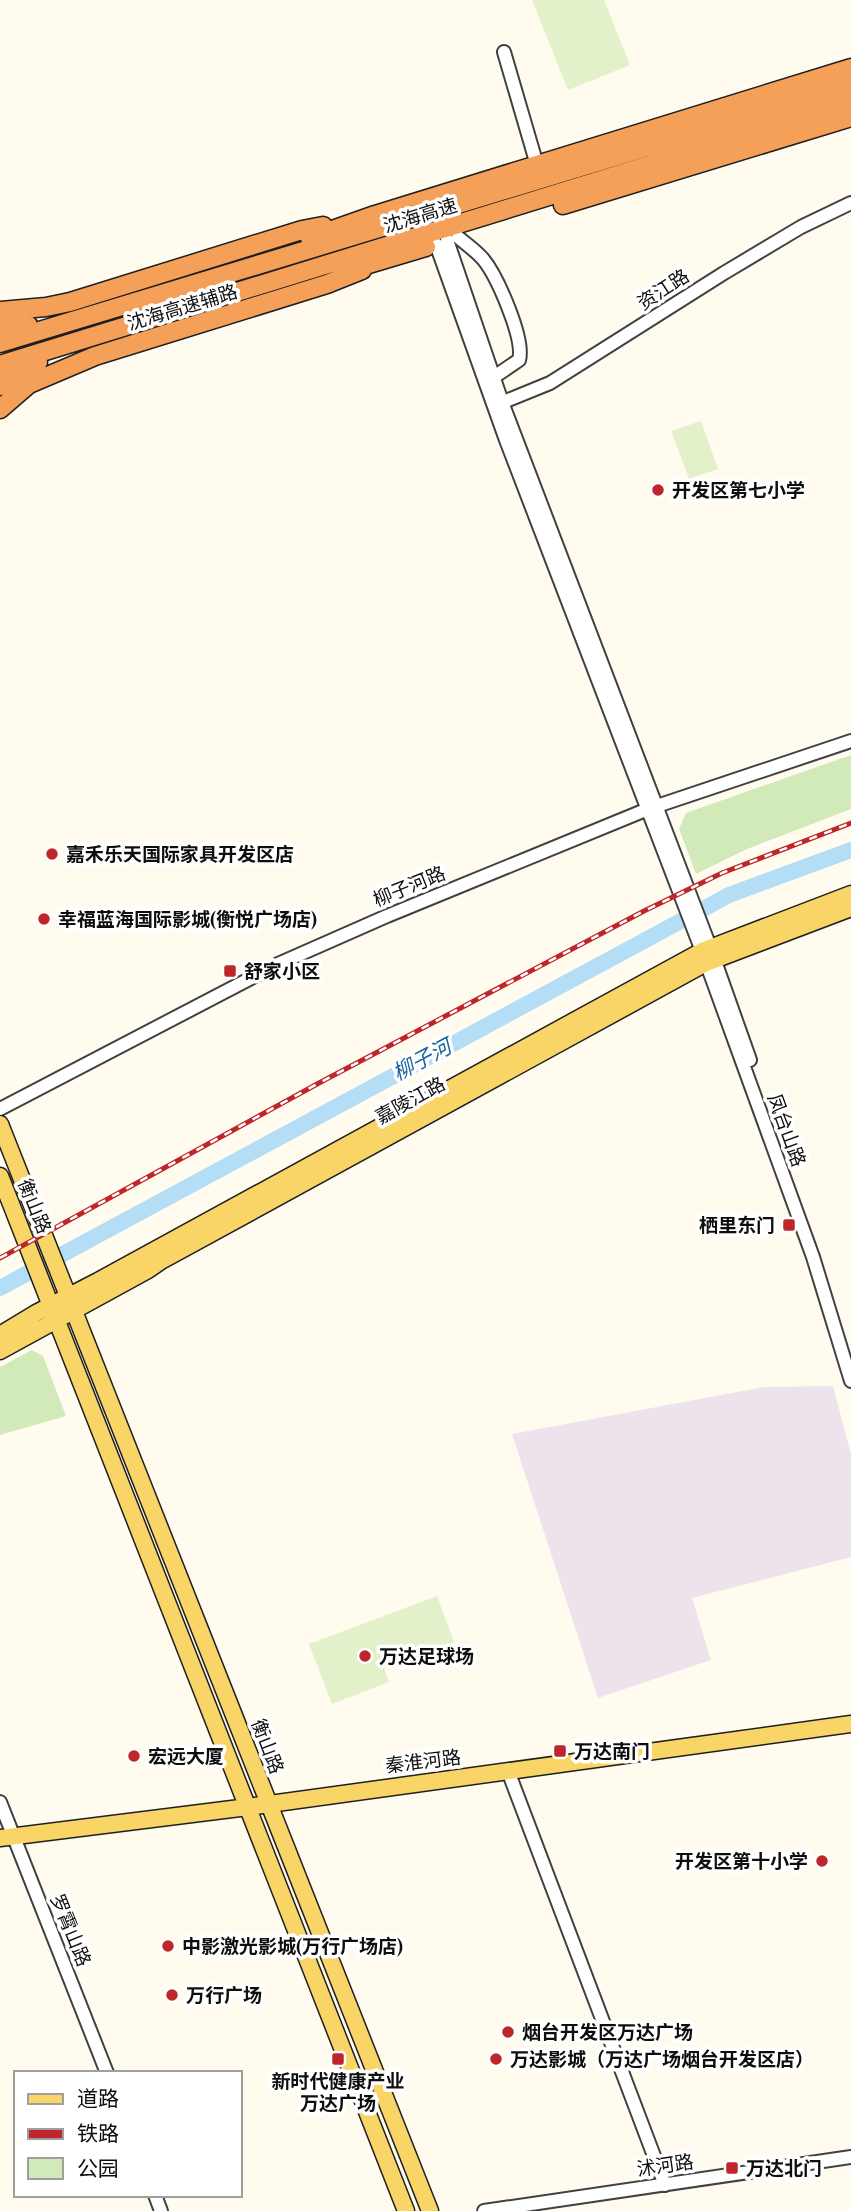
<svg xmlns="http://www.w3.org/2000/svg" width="851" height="2211" font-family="'Playfair Display','Noto Sans SC',serif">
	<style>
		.industrial { fill: #ece3ed }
		.green { fill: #d2e9b9 }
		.pitch { fill: #e3f1cb }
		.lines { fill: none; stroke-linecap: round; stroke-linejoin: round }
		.river { stroke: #b4ddf6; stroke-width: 16 }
		.minor-casing { stroke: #414141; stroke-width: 16 }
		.major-casing { stroke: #1f1f1f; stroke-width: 19 }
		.highway-casing { stroke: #1f1f1f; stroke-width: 21 }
		.minor { stroke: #fff; stroke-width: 12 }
		.major { stroke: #f8d566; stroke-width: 16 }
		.highway { stroke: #f4a059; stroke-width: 18 }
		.rail-casing { stroke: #be262c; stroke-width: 5 }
		.rail { stroke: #fff; stroke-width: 2.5; stroke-dasharray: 8; stroke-linecap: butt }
		.poi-dot { fill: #be262c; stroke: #fff; stroke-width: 2.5 }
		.labels { text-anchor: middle; stroke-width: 7; stroke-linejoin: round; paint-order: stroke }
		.street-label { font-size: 19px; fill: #0e0e0e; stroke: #fff }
		.poi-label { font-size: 19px; font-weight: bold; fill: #0e0e0e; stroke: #fff; text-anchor: start }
		.water-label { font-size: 21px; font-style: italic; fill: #1764a0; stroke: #fff }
	</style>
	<rect width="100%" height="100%" fill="#fffcef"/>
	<path class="industrial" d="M833 1386 851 1454V1557L692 1598 711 1660 598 1698 512 1434 764 1387Z"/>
	<path class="green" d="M851 755V809L747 849 696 874 679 829 686 813Z
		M32 1350 43 1356 66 1416 0 1435V1367Z"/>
	<path class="pitch" d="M532 0H604L630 65 568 90Z
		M701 421 718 469 689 479 671 431Z
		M437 1596 454 1642 384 1668 389 1682 332 1704 309 1644Z"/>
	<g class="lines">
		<path class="river" d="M0 1288 729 895 851 850"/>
		<defs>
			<path id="minor" d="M504 52 537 165
				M458 237C466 244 476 251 483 259 497 276 525 339 519 360L494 377
				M447 240 502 402 710 947 750 1060
				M436 244 506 440 702 951 813 1257 851 1381
				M496 405 550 383 724 273 801 227 851 203
				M0 1109 278 964 387 916 648 809 851 741
				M508 1771 665 2185
				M0 1802 107 2073
				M155 2195 161 2211
				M484 2211 851 2157"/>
			<path id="major" d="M0 1124 430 2211
				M0 1176 406 2211
				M0 1335 36 1313 98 1281 702 951 851 894
				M0 1351 148 1270 161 1261 706 963 851 908
				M0 1838 248 1807 851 1724"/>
			<path id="highway" d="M563 205 851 117
				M310 238 375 215 851 68
				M349 270 426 247
				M0 311 46 307 70 302 302 230 323 226
				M0 329 28 325
				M0 343 851 85
				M0 365 851 103
				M0 386 7 379 38 362
				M0 409 29 384 95 356 327 284 362 270"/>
		</defs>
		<use href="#minor" class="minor-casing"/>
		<use href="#major" class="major-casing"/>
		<use href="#highway" class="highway-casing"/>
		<use href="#minor" class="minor"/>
		<use href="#major" class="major"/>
		<use href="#highway" class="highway"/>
		<defs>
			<path id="rail" d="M0 1258 319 1083 644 911 722 873 851 823"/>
		</defs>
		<use href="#rail" class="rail-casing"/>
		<use href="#rail" class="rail"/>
	</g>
	<g class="poi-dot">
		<circle cx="658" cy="490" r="7"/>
		<circle cx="52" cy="854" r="7"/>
		<circle cx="44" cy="919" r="7"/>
		<rect x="223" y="964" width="14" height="14" rx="3.5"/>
		<rect x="782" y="1218" width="14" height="14" rx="3.5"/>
		<circle cx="365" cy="1656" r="7"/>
		<rect x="553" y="1744" width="14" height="14" rx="3.5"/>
		<circle cx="134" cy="1756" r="7"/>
		<circle cx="822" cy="1861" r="7"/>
		<circle cx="168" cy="1946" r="7"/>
		<circle cx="172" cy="1995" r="7"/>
		<circle cx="508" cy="2032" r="7"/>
		<rect x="331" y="2052" width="14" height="14" rx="3.5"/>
		<circle cx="496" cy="2059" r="7"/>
		<rect x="725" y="2161" width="14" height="14" rx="3.5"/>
	</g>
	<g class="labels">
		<g class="street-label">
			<text transform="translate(420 215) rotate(-17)" y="7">沈海高速</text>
			<text transform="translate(663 289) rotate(-33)" y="7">资江路</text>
			<text transform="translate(182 307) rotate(-17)" y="7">沈海高速辅路</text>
			<text transform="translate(409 886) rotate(-22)" y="7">柳子河路</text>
			<text transform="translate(410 1100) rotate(-29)" y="7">嘉陵江路</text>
			<text transform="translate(787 1130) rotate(70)" y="7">凤台山路</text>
			<text transform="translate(35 1206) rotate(68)" y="7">衡山路</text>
			<text transform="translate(268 1746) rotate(69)" y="7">衡山路</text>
			<text transform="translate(423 1761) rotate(-7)" y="7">秦淮河路</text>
			<text transform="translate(71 1930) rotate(68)" y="7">罗霄山路</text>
			<text transform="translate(665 2165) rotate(-8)" y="7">沭河路</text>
		</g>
		<g class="poi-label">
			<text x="672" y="497">开发区第七小学</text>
			<text x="66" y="861">嘉禾乐天国际家具开发区店</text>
			<text x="58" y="926">幸福蓝海国际影城(衡悦广场店)</text>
			<text x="244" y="978">舒家小区</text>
			<text x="775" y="1232" text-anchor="end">栖里东门</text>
			<text x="379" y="1663">万达足球场</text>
			<text x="574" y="1758">万达南门</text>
			<text x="148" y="1763">宏远大厦</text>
			<text x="808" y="1868" text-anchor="end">开发区第十小学</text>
			<text x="182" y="1953">中影激光影城(万行广场店)</text>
			<text x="186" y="2002">万行广场</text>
			<text x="522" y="2039">烟台开发区万达广场</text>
			<text x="510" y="2066">万达影城（万达广场烟台开发区店）</text>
			<text x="338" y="2088" text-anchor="middle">新时代健康产业<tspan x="338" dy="22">万达广场</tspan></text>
			<text x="746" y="2175">万达北门</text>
		</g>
		<g class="water-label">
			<text transform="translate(422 1060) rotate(-28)" y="7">柳子河</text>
		</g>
	</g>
	<rect x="14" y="2071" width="228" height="126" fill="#ffffff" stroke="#9f9f9f" stroke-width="2"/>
	<rect x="28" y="2094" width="35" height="10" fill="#f8d566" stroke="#9f9f9f" stroke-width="2"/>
	<text x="77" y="2106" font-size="21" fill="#0e0e0e">道路</text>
	<rect x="28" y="2129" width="35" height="10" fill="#be262c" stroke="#9f9f9f" stroke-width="2"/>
	<text x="77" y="2141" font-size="21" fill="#0e0e0e">铁路</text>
	<rect x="28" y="2158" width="35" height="21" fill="#d2e9b9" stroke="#9f9f9f" stroke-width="2"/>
	<text x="77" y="2176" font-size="21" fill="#0e0e0e">公园</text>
</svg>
